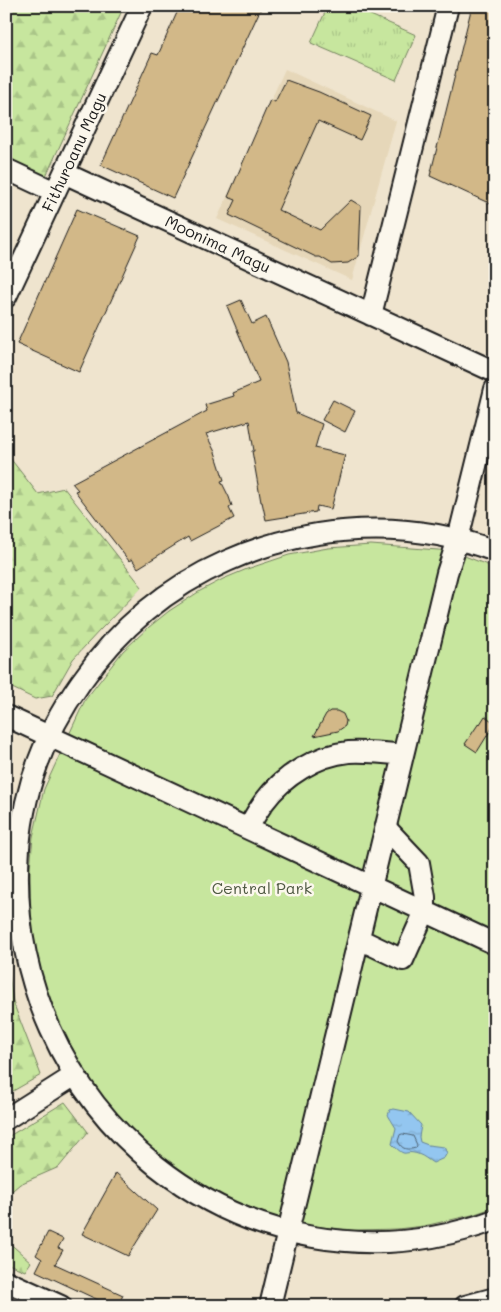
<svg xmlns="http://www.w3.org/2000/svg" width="501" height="1312" font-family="Mali,sans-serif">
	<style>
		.built { fill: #e6d7b9 }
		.grass { fill: url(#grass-tufts); stroke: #72815d }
		.forest { fill: url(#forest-firs); stroke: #72815d }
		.green { fill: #c7e69e; stroke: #72815d }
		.water { fill: url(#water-ripples); stroke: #63829b }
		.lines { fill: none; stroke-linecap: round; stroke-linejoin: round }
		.shore { stroke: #4c6071; stroke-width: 1 }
		.building { fill: #d2b888; stroke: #1c1c1c }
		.minor-casing { stroke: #1c1c1c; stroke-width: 24 }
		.minor { stroke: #fbf7ec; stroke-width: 20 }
		.labels { text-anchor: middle; stroke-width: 5; stroke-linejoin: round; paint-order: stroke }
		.street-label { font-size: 16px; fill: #1c1c1c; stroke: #fbf7ec }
		.park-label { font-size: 16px; fill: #4f5943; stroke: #fbf7ec }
	</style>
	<defs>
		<pattern id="grass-tufts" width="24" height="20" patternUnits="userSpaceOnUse" patternTransform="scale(1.25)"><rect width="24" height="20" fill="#c7e69e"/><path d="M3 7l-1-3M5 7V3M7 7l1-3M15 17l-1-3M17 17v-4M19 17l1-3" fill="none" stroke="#aac588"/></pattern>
		<pattern id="forest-firs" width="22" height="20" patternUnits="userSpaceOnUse" patternTransform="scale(1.25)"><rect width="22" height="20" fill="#c7e69e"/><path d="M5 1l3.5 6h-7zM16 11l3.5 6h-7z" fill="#aac588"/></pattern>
		<pattern id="water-ripples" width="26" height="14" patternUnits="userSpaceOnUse" patternTransform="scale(1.25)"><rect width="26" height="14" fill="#93c6f0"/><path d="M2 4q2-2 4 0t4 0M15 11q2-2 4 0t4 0" fill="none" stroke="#7eaacd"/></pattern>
	</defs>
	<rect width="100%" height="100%" fill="#efe4ce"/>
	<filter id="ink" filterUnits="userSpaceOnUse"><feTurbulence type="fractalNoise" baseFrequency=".02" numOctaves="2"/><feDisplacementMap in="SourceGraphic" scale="10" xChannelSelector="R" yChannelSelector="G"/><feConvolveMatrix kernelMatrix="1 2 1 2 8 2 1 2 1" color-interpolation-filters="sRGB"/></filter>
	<g filter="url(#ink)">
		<path class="built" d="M285 69 396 121 352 280 217 219Z"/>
		<path class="grass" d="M328 6H350L416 35 396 80 311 43Z"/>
		<path class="forest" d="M6 6H124L46 176 6 158Z
			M6 453 38 494 64 488 142 587 101 629 73 659 52 696 35 699 6 685Z
			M6 953 13 1002 41 1075 6 1095Z
			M65 1102 88 1132 59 1167 20 1184 6 1196V1138Z
			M6 1240 31 1262 25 1271 6 1263Z"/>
		<path class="green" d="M371 545 452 551 495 568V1207L472 1215 424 1226 397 1229 354 1230 289 1224 227 1198 202 1185 155 1153 102 1099 54 1016 34 948 31 927 30 868 33 837 44 789 85 700 123 651 149 627 169 611 200 591 223 579 247 569 289 555 328 548Z"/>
		<path class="water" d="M394 1109 409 1112 421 1125 419 1137 420 1142 428 1145 444 1147 447 1153 444 1158 433 1163C428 1160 424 1156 418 1154 402 1149 408 1160 392 1144L396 1128 388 1115 390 1110Z"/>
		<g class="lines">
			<path class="shore" d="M403 1134 413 1136 417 1145 416 1148C407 1150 402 1150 398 1141L400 1135Z"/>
		</g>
		<path class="building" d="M180 6H262L173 198 101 165 152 53 158 55Z
			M472 6H495V206L430 176Z
			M286 80 319 92 371 116 360 140 318 121 278 210 320 230 351 200 361 206 359 256 348 263 332 264 320 257H316L229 215 236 200 228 197 270 100 275 102Z
			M77 209 140 236 79 372 17 344Z
			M241 300 252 324 266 317 286 362 296 413 322 424 315 448 345 455 331 509 317 506 316 512 266 520 262 502H261L252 451H254L249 421 206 434 215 452 224 480 221 481 229 497 232 506 229 508 234 518 190 541 188 537 138 568 132 559 129 561 95 517 75 491 78 490 72 483 207 411 205 405 234 396 233 393 259 382 227 306Z
			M333 400 355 411 345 432 322 420Z
			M330 711H337L343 714 346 721 345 726 338 731 314 736 326 714Z
			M485 716 495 723 477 752 465 744 479 723 480 724Z
			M116 1173 157 1210 128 1256 82 1234Z
			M48 1232 63 1239 58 1248 63 1250 55 1264 123 1295 118 1306H111L36 1271 42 1259 36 1255Z"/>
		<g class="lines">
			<defs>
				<path id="minor" d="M6 169 55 192
					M64 173 495 372
					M6 297 142 6
					M371 315 448 6
					M495 551C409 518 310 524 227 561 168 587 118 629 81 682 46 731 24 788 19 848 0 1109 246 1311 495 1220
					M6 716 495 944
					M248 828C253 819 258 810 264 802 283 776 317 755 349 752 367 751 385 753 403 755
					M359 939 403 960 425 911V897L419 863 386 828
					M6 1119 72 1077
					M6 1281 61 1306
					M270 1306 447 573 458 539 495 389
					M465 1306 495 1298"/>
			</defs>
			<use href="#minor" class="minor-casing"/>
			<use href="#minor" class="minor"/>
		</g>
	</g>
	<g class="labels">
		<g class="street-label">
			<text transform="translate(74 152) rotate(-65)" y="6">Fithuroanu Magu</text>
			<text transform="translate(218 244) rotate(25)" y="6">Moonima Magu</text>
		</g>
		<g class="park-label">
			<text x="262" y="894">Central Park</text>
		</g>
	</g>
	<rect width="501" height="1312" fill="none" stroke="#fbf7ec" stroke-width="25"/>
	<rect x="12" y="12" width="476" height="1287" fill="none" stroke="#1c1c1c" stroke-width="2" filter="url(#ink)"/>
</svg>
